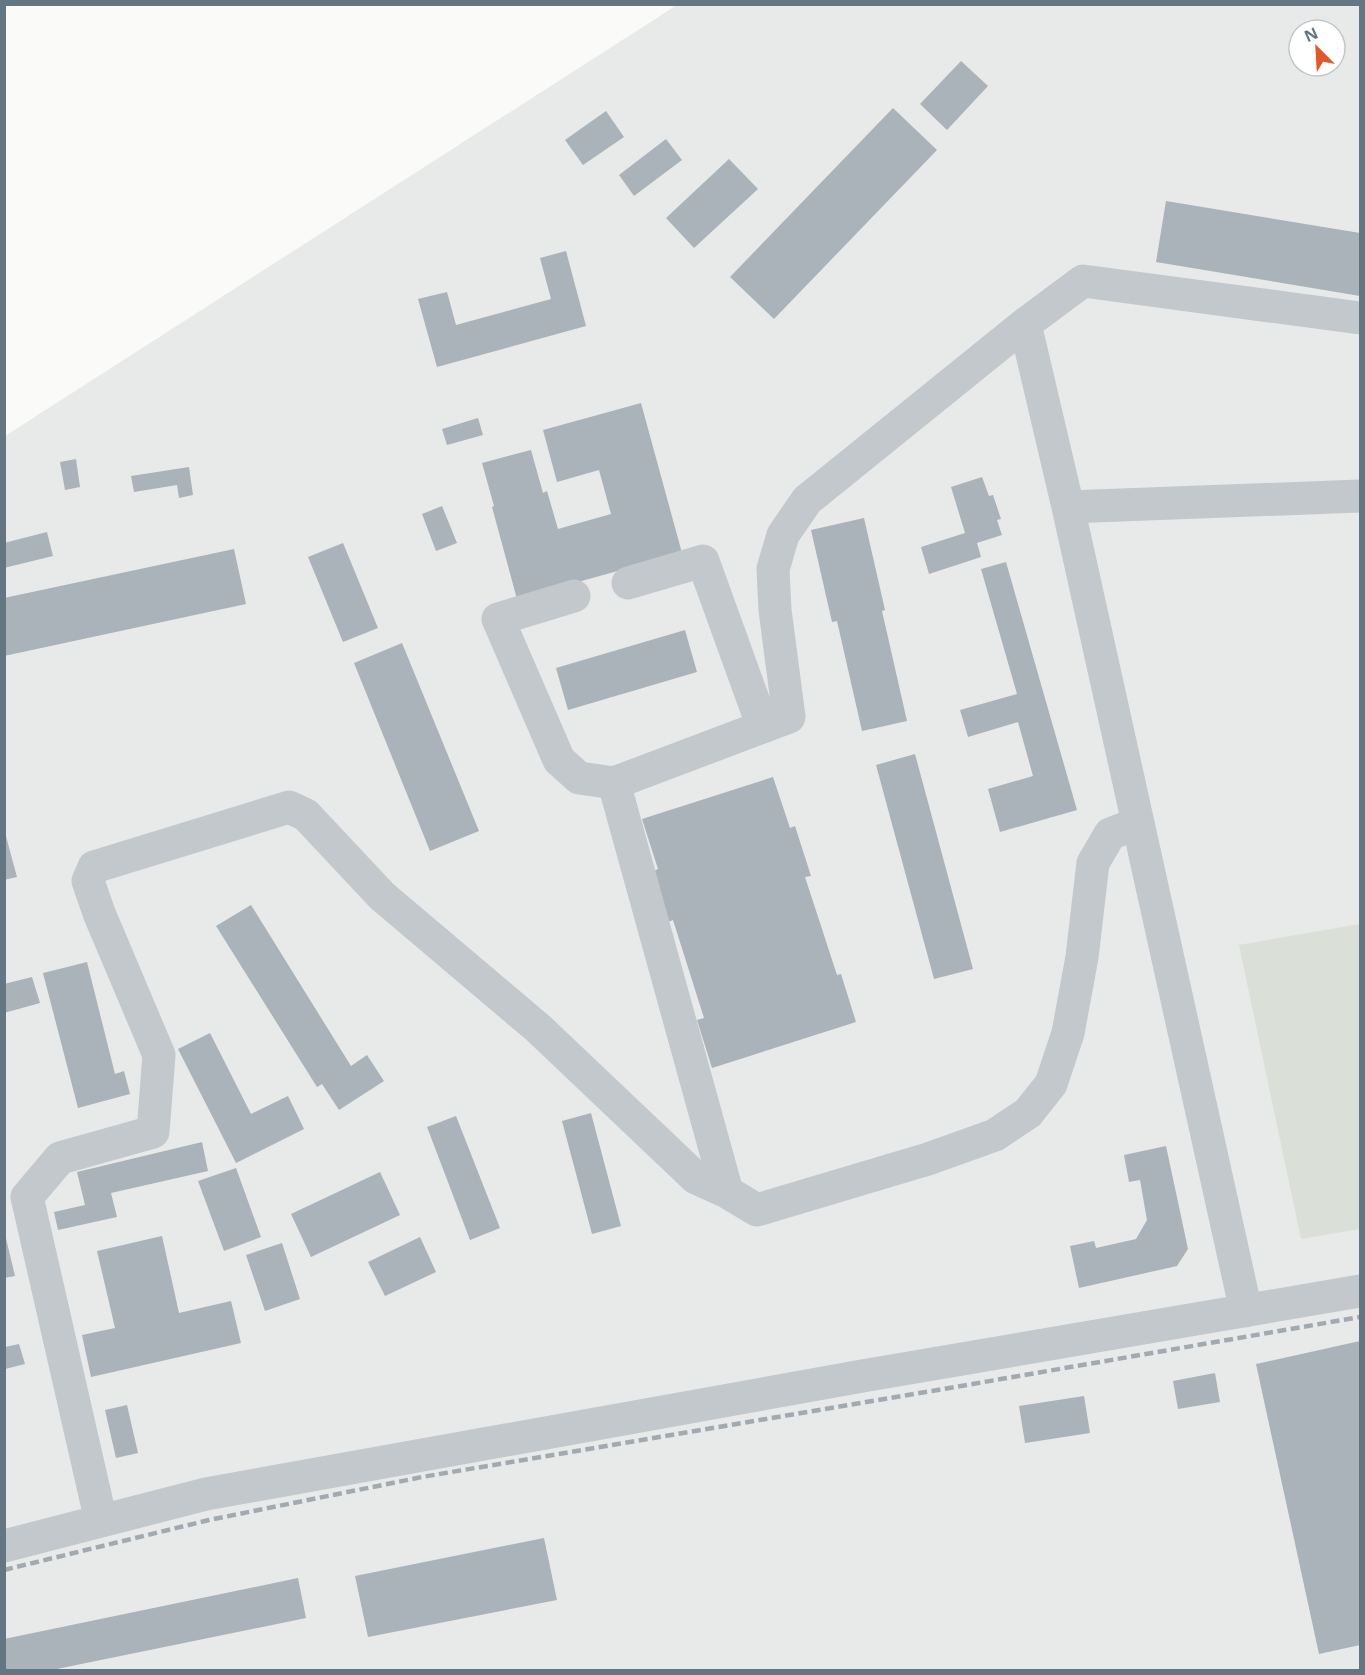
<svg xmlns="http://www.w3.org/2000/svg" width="1365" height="1675" font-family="'Open Sans',sans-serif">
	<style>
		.built { fill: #e8e9e9; fill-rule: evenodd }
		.park { fill: #dadfd7 }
		.building { fill: #aab3b9 }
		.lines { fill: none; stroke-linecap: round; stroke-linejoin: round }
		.minor { stroke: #c3c8cc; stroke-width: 33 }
		.rail { stroke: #a2aab0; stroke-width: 4.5; stroke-dasharray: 9 4.5; stroke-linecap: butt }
	</style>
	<rect width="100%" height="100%" fill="#fafaf8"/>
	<path class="built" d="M677 5H1360V1670H5V436ZM1299 30H1335V66H1299Z"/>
	<path class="park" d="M1360 924V1229L1301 1239 1239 945Z"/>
	<path class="building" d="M961 61 988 86 947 130 920 104Z
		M893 108 937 150 774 319 730 277Z
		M606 111 624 137 583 165 565 140Z
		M666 139 682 160 634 196 619 175Z
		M729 159 758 189 694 248 666 218Z
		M1166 201 1360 233V296L1156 262Z
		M566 251 586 326 437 367 418 299 447 292 456 325 551 299 540 258Z
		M641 403 682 553 517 599 492 507 494 506 482 463 531 450 543 493 547 491 558 529 611 514 599 470 557 482 543 430Z
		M478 418 483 435 447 445 442 429Z
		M76 459 80 487 65 490 60 462Z
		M189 467 193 495 179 498 177 485 134 492 131 476Z
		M982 477 989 496 993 495 1001 519 997 520 1002 535 977 543 981 557 929 574 921 547 965 533 951 487Z
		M442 506 457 543 436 551 422 514Z
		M864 518 885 610 882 611 907 721 862 731 837 621 832 622 811 530Z
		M47 532 53 556 4 568V543Z
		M343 543 378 628 343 642 308 557Z
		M234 549 246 604 4 656V598Z
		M1006 562 1077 810 1000 832 988 789 1033 776 1018 722 968 737 960 710 1017 694 981 569Z
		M685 630 697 672 568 710 556 668Z
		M402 643 479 831 430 851 354 663Z
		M915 754 973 969 934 979 876 765Z
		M773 777 790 828 795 826 811 876 805 877 837 975 841 974 856 1022 712 1068 697 1020 704 1018 673 920 668 922 652 872 658 869 642 819Z
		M4 829 17 877 4 880Z
		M251 905 351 1066 367 1055 384 1081 339 1110 322 1084 317 1087 216 926Z
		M87 962 115 1074 124 1071 130 1094 78 1108 43 973Z
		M32 977 40 1003 4 1013V984Z
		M210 1033 251 1114 288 1096 304 1129 236 1163 178 1049Z
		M591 1113 621 1226 592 1234 562 1121Z
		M456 1116 500 1228 470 1240 427 1127Z
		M202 1142 208 1171 111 1193 117 1217 58 1230 54 1212 85 1205 77 1172Z
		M1166 1146 1188 1249 1177 1266 1079 1288 1070 1246 1094 1241 1096 1248 1136 1239 1147 1220 1140 1180 1129 1182 1124 1155Z
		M236 1168 261 1237 224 1251 198 1181Z
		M380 1172 400 1215 311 1257 291 1214Z
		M4 1230 15 1276 4 1278Z
		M162 1236 179 1313 231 1301 241 1343 91 1377 82 1335 115 1328 97 1251Z
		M420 1237 436 1272 385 1296 368 1262Z
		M282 1243 300 1299 265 1311 246 1255Z
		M1360 1341V1645L1319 1654 1256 1364Z
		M19 1344 25 1364 5 1369V1347Z
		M1215 1373 1220 1402 1178 1409 1173 1381Z
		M1084 1396 1090 1433 1025 1443 1019 1406Z
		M127 1405 138 1453 116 1458 105 1410Z
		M544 1538 557 1600 368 1637 355 1576Z
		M298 1578 306 1618 52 1670H4V1639Z"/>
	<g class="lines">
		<path class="minor" d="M1068 507 1360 496
			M628 583 703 561 763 727
			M574 596 498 619 559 760 579 778 614 783
			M727 1192 614 783 789 717 775 610 773 569 783 535 807 500 1025 324
			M1246 1311 1068 507 1025 324 1083 281 1360 318
			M101 1521 27 1197 60 1158 153 1132 159 1055 99 913 88 881 94 867 289 807 306 815 382 896 538 1028 696 1178 727 1192 757 1210 928 1159 995 1135 1028 1113 1051 1084 1068 1033 1082 957 1093 863 1110 834 1138 823
			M4 1546 206 1494 868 1375 1360 1291"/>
		<path class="rail" d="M4 1570 209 1520 422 1477 932 1391 1360 1317"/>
	</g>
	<rect width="1365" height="1675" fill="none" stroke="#657683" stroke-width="12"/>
	<g transform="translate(1317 48) rotate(336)"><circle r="28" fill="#ffffff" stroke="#c1c8cd" stroke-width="1.5"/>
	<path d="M0-4.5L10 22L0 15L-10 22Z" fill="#e4572e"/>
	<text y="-9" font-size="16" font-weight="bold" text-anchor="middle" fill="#657683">N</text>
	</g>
</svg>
